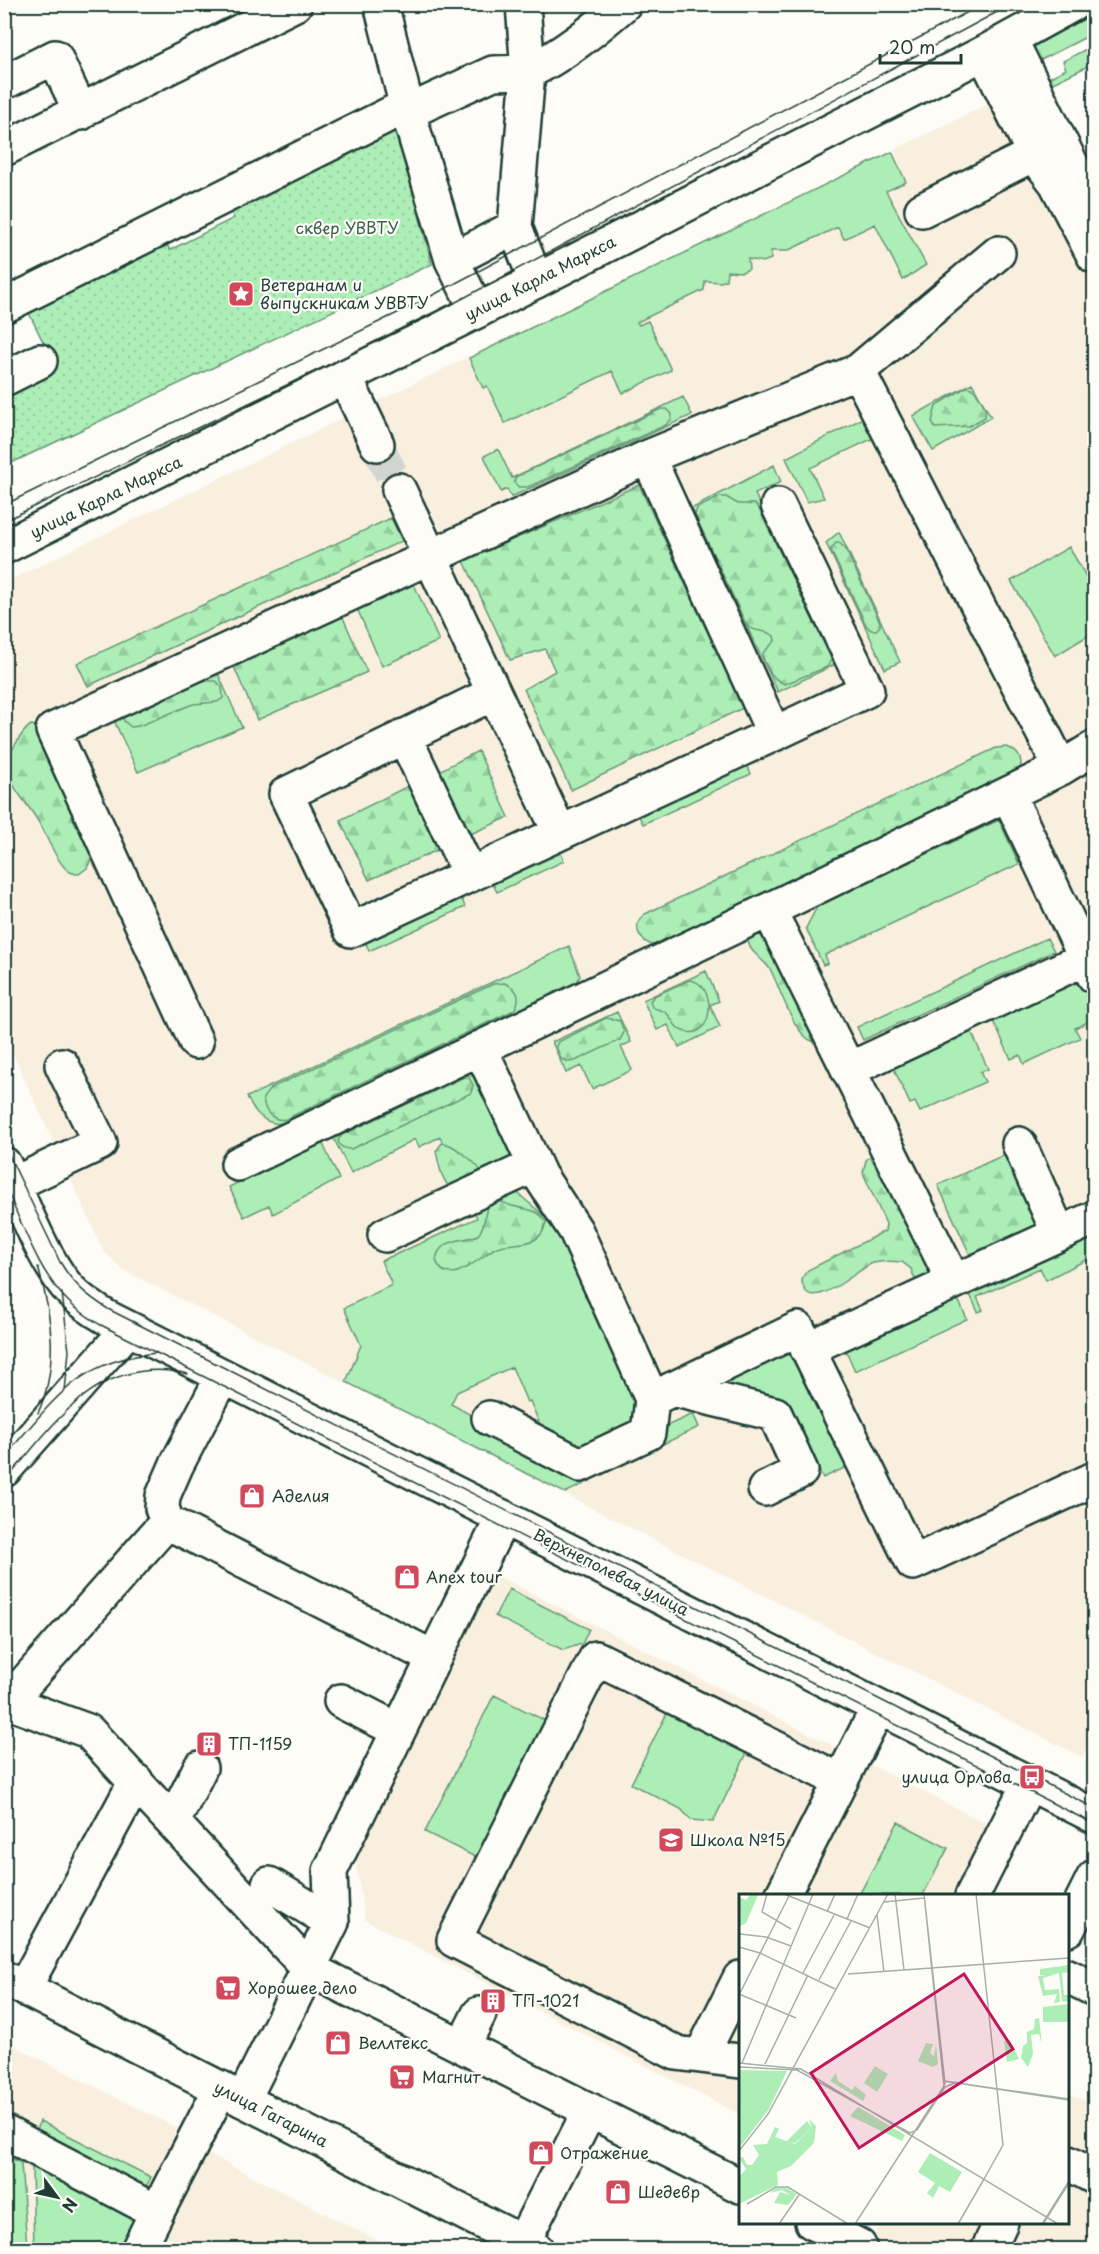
<svg xmlns="http://www.w3.org/2000/svg" width="1099" height="2254" font-family="'Playpen Sans',sans-serif">
	<style>
		.built { fill: #f9efde }
		.grass { fill: #adeeb7; stroke: #669676; stroke-width: 1.5 }
		.forest { fill: url(#forest-firs); stroke: #669676; stroke-width: 1.5 }
		.park { fill: url(#park-dots); stroke: #669676; stroke-width: 1.5 }
		.lines { fill: none; stroke-linecap: round; stroke-linejoin: round }
		.minor-tunnel { stroke: #d1d6d0; stroke-width: 33; stroke-dasharray: 33 16; stroke-linecap: butt }
		.minor-casing { stroke: #1f3d34; stroke-width: 38 }
		.major-casing { stroke: #1f3d34; stroke-width: 38 }
		.minor { stroke: #fdfcf7; stroke-width: 33 }
		.major { stroke: #fdfcf7; stroke-width: 33 }
		.tram { stroke: #1f3d34; stroke-width: 1.5 }
		.labels { text-anchor: middle; stroke-width: 4.5; stroke-linejoin: round; paint-order: stroke }
		.park-label { font-size: 16px; fill: #3b604e; stroke: #fdfcf7 }
		.street-label { font-size: 16px; fill: #1f3d34; stroke: #fdfcf7 }
		.poi-label { font-size: 16px; fill: #1f3d34; stroke: #fdfcf7; text-anchor: start }
		.inset-road { fill: none; stroke: #a4b0a9; stroke-width: 1.5 }
		.view { fill: #c2185b; fill-opacity: 0.15; stroke: #c2185b; stroke-width: 3 }
		.inset-edge { fill: none; stroke: #1f3d34; stroke-width: 3 }
	</style>
	<defs>
		<pattern id="forest-firs" width="22" height="20" patternUnits="userSpaceOnUse" patternTransform="scale(1.5)"><rect width="22" height="20" fill="#adeeb7"/><path d="M5 1l3.5 6h-7zM16 11l3.5 6h-7z" fill="#94cd9e"/></pattern>
		<pattern id="park-dots" width="8" height="8" patternUnits="userSpaceOnUse" patternTransform="scale(1.5)"><rect width="8" height="8" fill="#adeeb7"/><path d="M2 2h.1M6 6h.1" fill="none" stroke="#94cd9e" stroke-width="1.8" stroke-linecap="round"/></pattern>
	</defs>
	<rect width="100%" height="100%" fill="#fdfcf7"/>
	<filter id="ink" filterUnits="userSpaceOnUse"><feTurbulence type="fractalNoise" baseFrequency=".0167" numOctaves="2"/><feDisplacementMap in="SourceGraphic" scale="12" xChannelSelector="R" yChannelSelector="G"/><feConvolveMatrix kernelMatrix="1 2 1 2 8 2 1 2 1" color-interpolation-filters="sRGB"/></filter>
	<g filter="url(#ink)">
		<path class="built" d="M1025 86 1094 227V1733L1082 1757 123 1270 104 1252 5 1036 4 583Z
			M492 1573 989 1825 952 1895 740 1896V2115L365 1920 354 1854Z
			M4 2041 177 2128 173 2136 394 2249H5Z
			M1068 2093 1094 2105V2146L1088 2159 1094 2163V2249L867 2250 881 2223 1068 2222Z"/>
		<path class="grass" d="M1088 17 1094 20V33L1033 64 1030 47Z
			M1094 45V63L1053 83 1050 77 1066 69 1063 61Z
			M892 152 906 182 886 191 926 265 903 280 875 224 844 239 838 227 787 251H771V259L763 262 748 259 749 269 742 272 727 271 726 280 721 282 705 281 704 290 637 322 639 325 648 321 671 370 623 393 612 371 505 423 487 386 483 388 469 358Z
			M972 383 991 417 933 451 913 416Z
			M683 397 692 415 511 497 507 489 501 492 484 456 498 449 512 478Z
			M865 417 874 438 810 468 824 498 807 502 786 458Z
			M774 465 781 482 755 494 836 664 778 692 691 509Z
			M839 532 900 662 885 669 826 543Z
			M1069 547 1094 590V632L1055 656 1011 581Z
			M413 582 439 641 382 666 356 606Z
			M215 667 242 727 138 772 116 725 114 717Z
			M746 763 751 774 643 824 638 814Z
			M999 820 1019 864 825 955 828 963 823 965 806 928 818 905Z
			M558 847 564 861 497 892 490 878Z
			M459 892 465 907 369 951 363 936Z
			M1047 938 1054 951 863 1040 857 1027Z
			M569 946 580 976 575 986 283 1123C265 1126 254 1112 247 1097Z
			M706 971 719 1001 710 1005 720 1027 679 1047 668 1025 657 1030 643 1000Z
			M1083 971 1094 996V1019L1075 1028 1080 1038 1024 1064 1020 1055 1011 1059 990 1014Z
			M617 1012 631 1042 621 1047 632 1070 592 1089 581 1066 566 1073 552 1042Z
			M968 1024 988 1069 980 1072 985 1082 920 1112 915 1102 910 1104 890 1060Z
			M466 1075 478 1077 513 1154 508 1163 465 1191 440 1137 419 1147 415 1139 351 1173 333 1137Z
			M322 1142 339 1179 273 1214 269 1205 244 1217 229 1187Z
			M514 1190 563 1232 639 1392V1421L587 1451 541 1427 530 1401 527 1402 512 1367 457 1392 451 1404 590 1481 565 1493 346 1382 361 1345 344 1308 392 1285 381 1261 477 1218 470 1203Z
			M1094 1232V1256L1046 1280 1040 1268 977 1297 983 1310 978 1312 968 1290Z
			M956 1295 967 1319 855 1371 844 1346Z
			M788 1350 795 1355 849 1466 823 1478 787 1404 702 1387Z
			M693 1414 699 1427 657 1447 651 1433Z
			M509 1589 589 1629 582 1644 563 1650 495 1616Z
			M494 1695 554 1725 485 1862 425 1832Z
			M668 1711 748 1751 713 1822 691 1820 681 1809 631 1784Z
			M898 1822 948 1848 923 1895H859Z
			M40 2121 151 2177 142 2195 31 2139Z
			M4 2142 10 2144 5 2152 6 2156 21 2163 27 2246H5Z
			M37 2159 135 2208 134 2249 34 2248 32 2168Z"/>
		<path class="forest" d="M966 387 972 388C979 395 987 407 985 417L969 426 935 428 932 422 936 406Z
			M661 409H667L672 414 671 420 666 425 528 487H519L514 483 515 478 519 475Z
			M639 485 743 708 571 790 524 689 555 671 545 649 510 660 464 561Z
			M720 497H726L738 504H755L759 509 830 656 831 660 827 667 785 684C774 681 762 664 763 653L775 641 774 636C765 628 754 634 746 624L695 515 697 508Z
			M391 518 402 541 88 686 77 663Z
			M836 543H839L845 548 880 622V626L876 630H871L866 625 832 553 831 549Z
			M341 613 367 672 257 720 231 660Z
			M195 681H216L222 687 223 698 217 702 193 704 139 726 131 727 124 721 123 715Z
			M31 725 42 727 94 853 87 868 79 874C74 874 70 873 66 869 54 857 47 836 38 821 28 804 11 788 7 768 5 758 23 730 31 725Z
			M1007 747C1020 752 1025 762 1017 775L656 946C640 944 630 925 645 914L996 748Z
			M478 751 509 817 468 835 439 771Z
			M412 784 442 848 369 880 340 820Z
			M762 927 818 1042C796 1044 780 987 771 971 764 958 747 953 748 937Z
			M689 980C718 982 715 1043 683 1031 673 1028 673 1017 665 1012 660 1009 656 1010 652 1007L650 1001 654 996Z
			M504 983C518 988 522 998 514 1010L286 1119C272 1122 264 1111 263 1098L271 1088 493 984Z
			M606 1018 620 1021 624 1032 620 1040 575 1061 569 1062 561 1059 556 1046 558 1042Z
			M464 1077 469 1078 473 1085 471 1093 351 1149C344 1149 339 1147 338 1140L342 1135Z
			M442 1143C452 1143 481 1165 482 1175L452 1189C441 1181 439 1164 436 1151Z
			M1008 1153 1043 1227 972 1259 938 1185Z
			M873 1154 945 1270 916 1282 911 1269 902 1262C893 1261 882 1261 873 1263 860 1267 808 1318 802 1282 802 1277 805 1273 808 1270L885 1231 886 1224 863 1173 866 1160Z
			M494 1200C501 1200 505 1204 512 1206 526 1210 538 1208 546 1222 540 1252 513 1239 495 1248 481 1256 447 1292 436 1260 439 1238 463 1242 478 1235 488 1224 481 1209 494 1200Z"/>
		<path class="park" d="M396 128 432 264 5 466V386L53 362 27 309 165 242 170 250 234 218 229 209Z"/>
		<g class="lines">
			<path class="minor-tunnel" d="M377 444 399 490"/>
			<defs>
				<path id="minor" d="M381 4 408 112 493 73 528 72 515 227 536 281
					M523 4 528 72C563 55 594 30 624 4
					M1010 39 1085 192 1094 188
					M9 80 55 57 81 113
					M408 112 452 260 477 311
					M4 149 295 4
					M1034 154 1056 183 1094 256
					M922 210 1034 154 984 53
					M452 260 515 227
					M4 306 406 106
					M858 371 1061 768
					M345 377 377 444
					M4 379 40 361
					M399 490 494 693
					M774 734 867 690 778 505
					M404 736 470 875
					M1008 794 1094 976
					M560 833 351 930 286 794 494 693 560 833 774 734 648 457
					M769 910 954 1282
					M196 1042 53 730 648 457 858 371 998 253
					M480 1048 540 1176 576 1231 652 1399
					M848 1070 1086 958
					M1019 1144 1059 1234
					M4 1164C21 1199 45 1266 72 1292 82 1302 94 1310 106 1317L1094 1816
					M238 1164 769 910 1061 768 1094 748
					M14 1184 100 1143 62 1065
					M385 1235 535 1165
					M807 1349 1094 1218
					M672 1389 775 1414 801 1471 765 1489
					M489 1418 580 1465 648 1433 652 1399 798 1329 913 1563 1094 1479
					M4 1470 128 1329
					M167 1522 162 1508 163 1496 177 1464 223 1376
					M434 1658 167 1522 8 1702 88 1731 309 1969 740 2186
					M341 1701 398 1730
					M173 1822 200 1768
					M269 1884 332 1922
					M782 1896 878 1708
					M972 1896 1029 1783
					M1068 1929 1094 1877
					M1068 1976 1094 1989
					M24 1988 136 1781
					M463 2046 479 2014
					M701 2056 740 1978
					M740 2061 676 2053 454 1940 596 1658 841 1781
					M243 2100 332 1922 330 1871 503 1517
					M4 2132 157 2212 221 2088
					M1068 2163 1094 2177
					M812 2222 859 2246 858 2250
					M523 2242 590 2110
					M138 2250 157 2212
					M988 2250 1001 2222"/>
				<path id="major" d="M4 547 477 311 984 53 1073 4
					M4 1978 537 2250"/>
			</defs>
			<use href="#minor" class="minor-casing"/>
			<use href="#major" class="major-casing"/>
			<use href="#minor" class="minor"/>
			<use href="#major" class="major"/>
			<path class="tram" d="M4 505 420 302 983 4
				M4 521 428 317 1012 4
				M4 1145 60 1262C74 1285 86 1295 108 1309L1094 1808
				M4 1184C22 1223 40 1277 72 1305 80 1312 91 1318 99 1324L1094 1824
				M38 1267C52 1315 59 1366 38 1413
				M62 1293 69 1351 65 1391
				M4 1457C54 1401 76 1360 157 1353
				M4 1482C56 1423 97 1353 188 1374"/>
		</g>
	</g>
	<defs>
		<symbol id="sight-square" viewBox="-11 -11 22 22"><rect x="-9" y="-9" width="18" height="18" rx="4" fill="#d1495b" stroke="#fdfcf7"/><path d="M0-6L1.8-2.2L6-1.7L2.9 1.2L3.7 5.4L0 3.3L-3.7 5.4L-2.9 1.2L-6-1.7L-1.8-2.2Z" fill="#fff"/></symbol>
		<symbol id="shop-square" viewBox="-11 -11 22 22"><rect x="-9" y="-9" width="18" height="18" rx="4" fill="#d1495b" stroke="#fdfcf7"/><path d="M-5-2.5h2.3a2.7 3.5 0 0 1 5.4 0H5L5.5 6h-11ZM-1.5-2.5h3a1.5 2.3 0 0 0-3 0Z" fill="#fff"/></symbol>
		<symbol id="building-square" viewBox="-11 -11 22 22"><rect x="-9" y="-9" width="18" height="18" rx="4" fill="#d1495b" stroke="#fdfcf7"/><path d="M-4-6H4V6H1V3H-1V6H-4ZM-2.5-4.3h1.7v1.8h-1.7ZM.8-4.3h1.7v1.8H.8ZM-2.5-1h1.7V.8h-1.7ZM.8-1h1.7V.8H.8Z" fill="#fff"/></symbol>
		<symbol id="bus-square" viewBox="-11 -11 22 22"><rect x="-9" y="-9" width="18" height="18" rx="4" fill="#d1495b" stroke="#fdfcf7"/><path d="M-5-6H5V4H4V6H2V4H-2V6H-4V4H-5ZM-3.5-4V0h7V-4ZM-3.5 1.2v1.5H-2V1.2ZM2 1.2v1.5H3.5V1.2Z" fill="#fff"/></symbol>
		<symbol id="school-square" viewBox="-11 -11 22 22"><rect x="-9" y="-9" width="18" height="18" rx="4" fill="#d1495b" stroke="#fdfcf7"/><path d="M0-5L7-2L0 1L-7-2ZM-4 1L0 2.5L4 1V4Q0 6-4 4Z" fill="#fff"/></symbol>
		<symbol id="supermarket-square" viewBox="-11 -11 22 22"><rect x="-9" y="-9" width="18" height="18" rx="4" fill="#d1495b" stroke="#fdfcf7"/><path d="M-6-5.5h2.5l.6 2H6L4.5 2H-2.5L-4.4-4H-6ZM-1.5 3.2a1.3 1.3 0 1 0 .1 0ZM3 3.2a1.3 1.3 0 1 0 .1 0Z" fill="#fff"/></symbol>
	</defs>
	<g fill-rule="evenodd">
		<use href="#sight-square" x="226" y="279" width="30" height="30"/>
		<use href="#shop-square" x="237" y="1481" width="30" height="30"/>
		<use href="#shop-square" x="392" y="1562" width="30" height="30"/>
		<use href="#building-square" x="194" y="1729" width="30" height="30"/>
		<use href="#bus-square" x="1017" y="1762" width="30" height="30"/>
		<use href="#school-square" x="656" y="1825" width="30" height="30"/>
		<use href="#supermarket-square" x="213" y="1973" width="30" height="30"/>
		<use href="#building-square" x="478" y="1986" width="30" height="30"/>
		<use href="#shop-square" x="323" y="2028" width="30" height="30"/>
		<use href="#supermarket-square" x="387" y="2062" width="30" height="30"/>
		<use href="#shop-square" x="526" y="2138" width="30" height="30"/>
		<use href="#shop-square" x="603" y="2177" width="30" height="30"/>
	</g>
	<g class="labels">
		<g class="park-label">
			<text x="347" y="234">сквер УВВТУ</text>
		</g>
		<g class="street-label">
			<text transform="translate(540 278) rotate(-27)" y="6">улица Карла Маркса</text>
			<text transform="translate(106 497) rotate(-26)" y="6">улица Карла Маркса</text>
			<text transform="translate(611 1572) rotate(27)" y="6">Верхнеполевая улица</text>
			<text transform="translate(271 2114) rotate(27)" y="6">улица Гагарина</text>
		</g>
		<g class="poi-label">
			<text x="260" y="291">Ветеранам и<tspan x="260" dy="18">выпускникам УВВТУ</tspan></text>
			<text x="272" y="1502">Аделия</text>
			<text x="426" y="1583">Anex tour</text>
			<text x="228" y="1750">ТП-1159</text>
			<text x="1012" y="1783" text-anchor="end">улица Орлова</text>
			<text x="690" y="1846">Школа №15</text>
			<text x="248" y="1994">Хорошее дело</text>
			<text x="512" y="2007">ТП-1021</text>
			<text x="358" y="2049">Веллтекс</text>
			<text x="422" y="2083">Магнит</text>
			<text x="560" y="2159">Отражение</text>
			<text x="638" y="2198">Шедевр</text>
		</g>
	</g>
	<g transform="translate(739 1894)">
		<rect width="330" height="330" fill="#fdfcf7"/>
		<path d="M330 71V78L323 79 325 101H330V108L323 107 320 79 304 84 306 96 320 95 321 108 315 109 318 100 304 102 299 82 307 81H301V75ZM330 110V128H304V113ZM300 124 303 150 300 140 292 141 294 160 289 173 282 164 284 152 288 149V138L295 135 296 125ZM271 146 280 165 268 168 265 147ZM187 149 194 150 191 159 195 162 197 150 199 170 194 173 179 167ZM97 179 99 187 113 196 116 192 127 201 124 207 91 187ZM191 259 223 278 211 298 200 292 194 304 188 299 196 289 179 278Z" fill="#adeeb7"/>
		<path d="M12 0 19 1 7 29 0 33V3L7 6ZM136 172 149 180 138 198 125 189ZM70 225 77 232 75 249 52 272 38 278 39 291 0 310V283L7 275 0 264 4 263 8 271H13L20 261 14 251 28 250 36 233 40 235 36 243 56 250 73 234ZM37 294H48L58 300 49 311 35 309 41 298 51 301 43 296 31 299Z" fill="#adeeb7"/>
		<path d="M0 176 48 177 30 215 0 254Z" fill="#adeeb7"/>
		<path d="M119 213 166 241 163 247 111 222ZM68 227 73 234 56 249 47 248Z" fill="#adeeb7"/>
		<path class="inset-road" d="M28 0 23 18 52 35M45 0 131 34M156 0 165 76M185 0 206 189 203 198M237 0 264 251 245 285M145 8 185 4M88 18 96 0M138 21 145 78M108 25 119 0M1 40 27 43 52 52M0 53 21 59 96 95M64 79 95 21M109 80 330 64M80 86 112 27M0 100 57 124M0 101 51 0M0 169 62 175 319 330M3 169 74 0M26 170 69 81M0 173 58 176 171 239 178 236 206 193 218 188M205 187 330 205M211 188 330 206M0 257 29 220 149 0M8 310 37 293H49L109 330M40 330 60 301M116 330 205 192 185 0M219 330 245 285M303 330 330 287M304 330 330 289"/>
		<path class="view" d="M225 80 274 155 120 254 72 179Z"/>
		<rect width="330" height="330" class="inset-edge"/>
	</g>
	<rect width="1099" height="2254" fill="none" stroke="#fdfcf7" stroke-width="24"/>
	<rect x="12" y="12" width="1075" height="2230" fill="none" stroke="#1f3d34" stroke-width="2" filter="url(#ink)"/>
	<g transform="translate(57 2197) rotate(123)" stroke="#fdfcf7" stroke-width="4.5" paint-order="stroke">
	<path d="M0-4.5L10 22L0 15L-10 22Z" fill="#1f3d34"/>
	<text y="-9" font-size="16" font-weight="bold" text-anchor="middle" fill="#1f3d34">N</text>
	</g>
	<path d="M880 54v9h81v-9" fill="none" stroke="#1f3d34" stroke-width="3"/>
	<text x="889" y="54" font-size="18" fill="#1f3d34" stroke="#fdfcf7" stroke-width="4.5" paint-order="stroke">20 m</text>
</svg>
